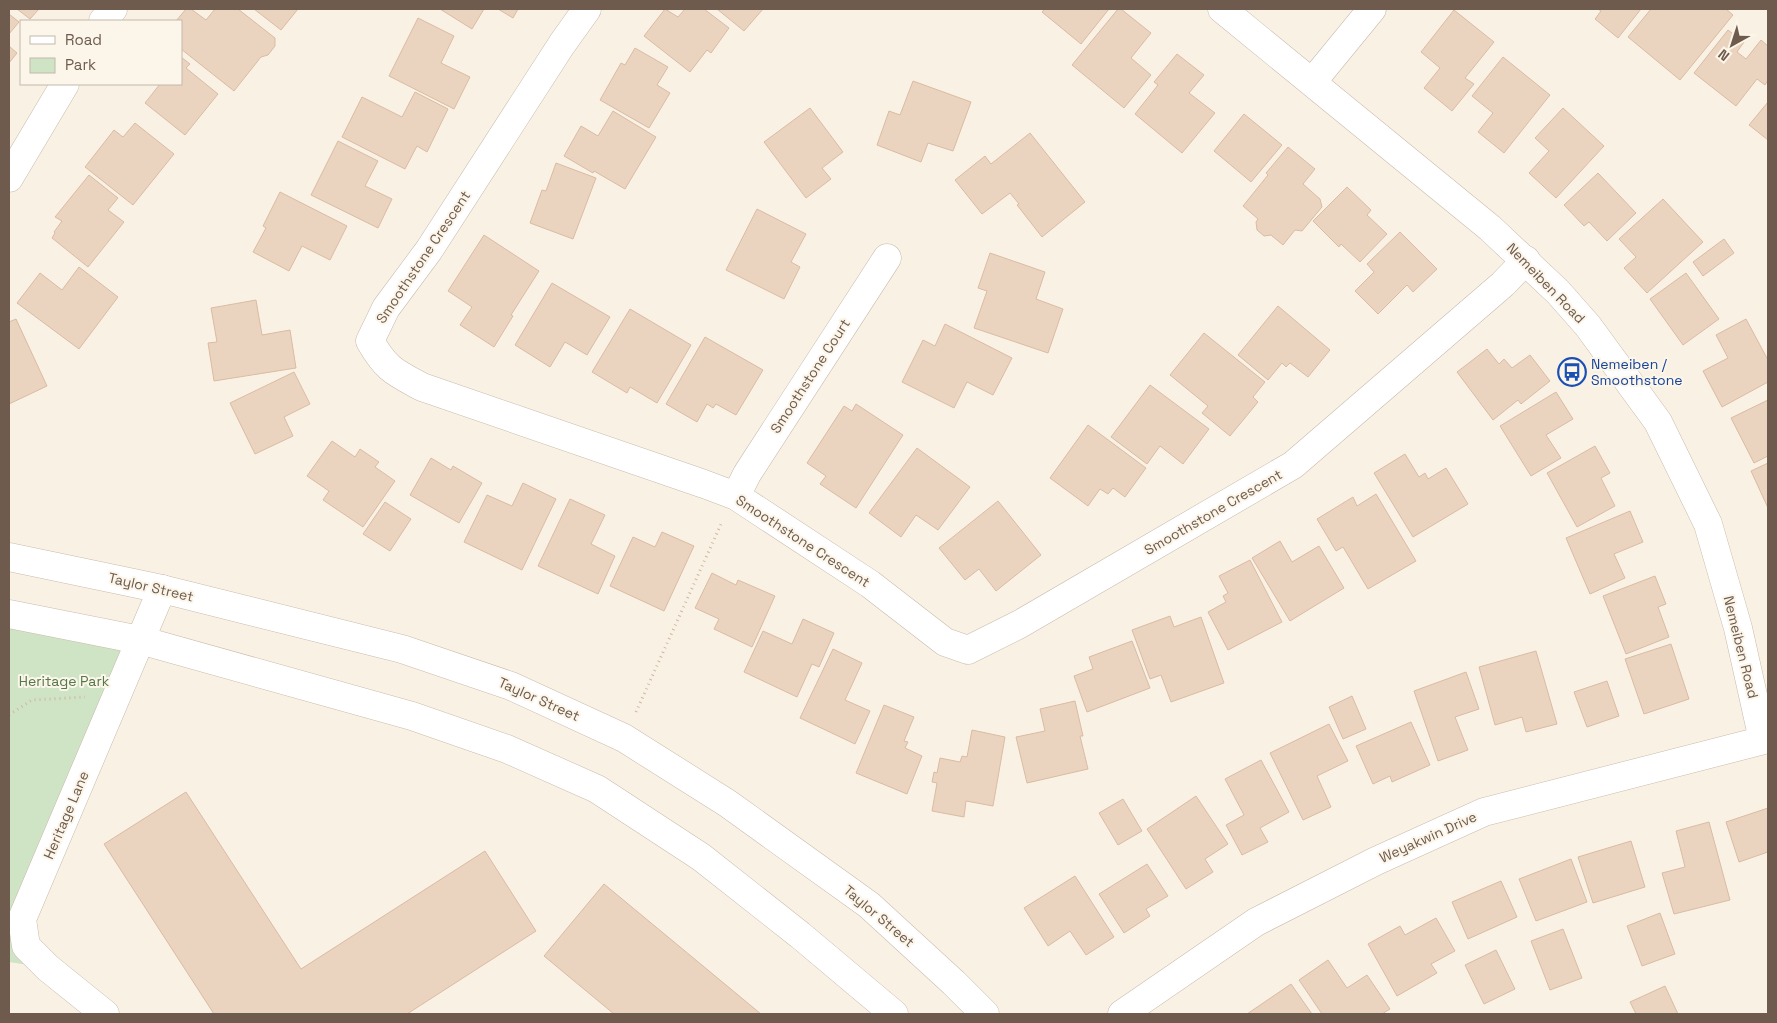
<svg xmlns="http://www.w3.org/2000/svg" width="1777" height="1023" font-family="'Space Grotesk',sans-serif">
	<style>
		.green { fill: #cfe4c5 }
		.building { fill: #ead3bf; stroke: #dbbba2 }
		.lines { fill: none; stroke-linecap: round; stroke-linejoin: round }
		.street-casing { stroke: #c8baac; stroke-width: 29 }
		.secondary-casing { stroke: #cbbbab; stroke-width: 29 }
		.path { stroke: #cfb7a3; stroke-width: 3; stroke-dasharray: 1 4; stroke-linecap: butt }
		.street { stroke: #fff; stroke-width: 28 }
		.secondary { stroke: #fff; stroke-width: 28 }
		.labels { text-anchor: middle; stroke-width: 4; stroke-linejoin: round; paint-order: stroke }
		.street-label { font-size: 14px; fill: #6e5b4d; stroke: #fcf6ea }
		.transit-label { font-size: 14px; fill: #164399; stroke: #fcf6ea; text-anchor: start }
		.park-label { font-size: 14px; fill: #54784a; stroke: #fcf6ea }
	</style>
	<rect width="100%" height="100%" fill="#f9f2e4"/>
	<path class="green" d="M9 614 140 640 22 919 48 968 9 962Z"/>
	<path class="building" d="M17 9H39L30 19Z
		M186 9H191L206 20 215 9H238L275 38V46L268 55 261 57 234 91 181 49V21H176Z
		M254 9H298L281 30Z
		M440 9H484L472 29Z
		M498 9H518L513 18Z
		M665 9 678 17 685 9H704L729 28 711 53 707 50 690 72 644 36Z
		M717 9H763L744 31Z
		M1045 9H1109L1081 44 1042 12Z
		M1118 9H1121L1151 33 1131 58 1151 75 1124 108 1072 65Z
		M1598 9H1641L1618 38 1595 19 1601 11Z
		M1651 9H1726L1733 15 1680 80 1628 37Z
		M1454 10 1494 42 1465 78 1474 84 1452 111 1424 88 1440 68 1421 52Z
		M9 14 19 22 9 34Z
		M418 18 454 36 441 63 470 77 454 109 389 76Z
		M1728 30 1744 42 1737 52 1746 59 1761 40 1768 46V80L1765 85 1757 79 1736 106 1694 73Z
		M9 46 17 53 9 63Z
		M635 48 668 67 657 85 670 93 649 128 600 100 621 63 625 65Z
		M1177 54 1204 75 1189 93 1215 113 1182 153 1135 114 1158 85 1154 82Z
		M181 57 190 64 186 68 218 94 185 135 145 103 160 84H181Z
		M1503 57 1550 95 1504 153 1478 132 1493 113 1472 96Z
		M913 81 971 102 953 151 928 143 921 162 877 145 889 111 900 115Z
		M415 92 448 109 427 152 417 146 405 169 342 137 362 97 402 117Z
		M1768 102V140L1749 125Z
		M810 108 843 152 822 168 831 179 806 198 764 142Z
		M1563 108 1604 146 1556 198 1529 173 1549 151 1535 138Z
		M613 111 656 137 625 189 594 171 593 173 564 156 581 126 598 136Z
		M1244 114 1282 145 1251 182 1214 151Z
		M135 123 174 154 133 205 85 167 114 130 123 137Z
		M1030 133 1085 202 1042 237 1017 205 1019 204 1010 193 982 214 955 180 985 156 991 164Z
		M338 141 378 161 365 186 392 199 378 228 311 195Z
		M1288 147 1315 169 1303 184 1320 199 1322 207 1302 231 1295 230 1283 245 1271 235 1264 236 1257 230 1256 222 1258 219 1243 206 1268 175 1266 173Z
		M556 163 596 178 573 239 530 223 542 190 546 191Z
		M1598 173 1636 213 1607 241 1589 222 1584 226 1564 205Z
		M89 175 118 198 108 210 124 222 88 267 52 238 55 233 54 232 62 221 55 217Z
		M1347 187 1371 210 1367 215 1387 234 1360 262 1341 244 1339 247 1313 221Z
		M280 192 347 226 330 260 302 246 289 271 253 252 266 228 263 226Z
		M1663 199 1703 242 1647 293 1624 268 1636 257 1619 239Z
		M757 209 806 234 791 262 800 267 784 299 726 270Z
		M1400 232 1437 269 1413 292 1407 285 1378 314 1355 291 1374 272 1367 264Z
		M484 235 539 271 511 315 513 316 494 347 460 325 472 307 448 291Z
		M1724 239 1734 253 1703 276 1693 262Z
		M990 253 1045 272 1036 299 1063 309 1048 353 974 328 987 291 978 288Z
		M79 267 118 297 79 349 17 303 40 273 62 290Z
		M1686 273 1719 319 1683 345 1650 299Z
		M552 283 610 317 587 355 565 342 550 367 515 345Z
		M256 300 262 335 290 330 296 368 214 381 208 343 217 342 211 308Z
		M1278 306 1330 350 1308 377 1290 363 1286 367 1282 363 1268 380 1238 355Z
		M630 309 691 345 657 403 630 387 627 393 592 372Z
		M16 319 47 386 9 404V322Z
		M1746 319 1768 360V382L1722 407 1703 371 1728 358 1716 335Z
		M945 324 1012 358 993 395 967 382 954 408 902 382 923 340 935 346Z
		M1204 333 1265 382 1253 397 1258 402 1230 436 1202 413 1208 406 1170 375Z
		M705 337 763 370 736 415 716 404 713 408 707 404 697 422 666 404Z
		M1487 349 1499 364 1504 359 1512 368 1530 355 1550 381 1521 404 1518 400 1493 420 1457 372Z
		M294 372 310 404 284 417 293 436 255 454 230 403Z
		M1150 385 1209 429 1183 464 1160 446 1147 464 1111 437Z
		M1556 392 1573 419 1546 435 1561 458 1531 476 1500 426Z
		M1768 400V456L1754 463 1731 418Z
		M856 404 903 435 856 508 820 484 826 476 807 463 844 406 852 411Z
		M1088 425 1146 468 1125 497 1113 488 1108 494 1100 489 1088 506 1050 478Z
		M332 441 355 457 360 449 379 462 375 467 395 481 363 527 323 500 329 491 307 476Z
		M1595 446 1610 473 1601 478 1615 506 1577 527 1547 473Z
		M917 448 970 487 938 530 916 515 901 537 869 513Z
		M1405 454 1419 477 1425 473 1428 479 1446 468 1468 504 1413 537 1374 473Z
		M431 458 451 470 453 466 482 483 459 523 410 495Z
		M1768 463V508L1751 471Z
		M523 483 556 499 522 570 464 542 487 495 512 506Z
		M1376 494 1416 561 1368 589 1343 547 1336 551 1317 519 1353 497 1357 506Z
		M570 499 605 515 591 544 615 556 598 594 538 566Z
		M998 501 1041 555 996 591 979 569 965 580 939 548Z
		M385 502 411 519 390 551 363 534Z
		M1630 511 1643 542 1614 554 1625 578 1590 594 1566 538Z
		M662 532 694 546 664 611 610 586 633 537 655 547Z
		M1280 541 1292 562 1319 546 1344 588 1290 621 1252 558Z
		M1250 560 1282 622 1228 650 1208 612 1226 602 1223 596 1228 593 1219 576Z
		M712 573 736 585 738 580 775 596 752 647 714 629 719 619 695 608Z
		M1655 576 1666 604 1658 607 1669 637 1626 654 1603 596Z
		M1170 616 1174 627 1201 617 1224 683 1171 702 1161 675 1150 679 1132 630Z
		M803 619 834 633 819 667 812 664 797 697 744 672 763 631 792 644Z
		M1132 641 1150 688 1087 712 1074 676 1093 669 1089 657Z
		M1671 644 1689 699 1644 714 1625 659Z
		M833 649 862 663 845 700 870 711 855 744 800 718Z
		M1536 651 1557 724 1526 732 1522 717 1495 725 1479 667Z
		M1466 672 1479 709 1455 717 1468 750 1438 761 1414 691Z
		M1607 681 1619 716 1587 727 1574 692Z
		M1352 696 1366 729 1343 739 1329 707Z
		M1075 701 1083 736H1080L1088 769 1027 783 1016 737 1045 731 1040 709Z
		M884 705 914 717 904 741 908 742 905 748 922 756 907 794 856 773Z
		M1411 722 1430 765 1392 782 1390 776 1373 784 1356 746Z
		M1329 724 1348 761 1317 776 1331 807 1303 820 1270 753Z
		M972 730 1005 737 993 806 966 801 964 817 932 811 937 783 932 782 934 772 937 773 940 758 960 762 962 756 967 757Z
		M1261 760 1289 812 1260 828 1268 842 1242 855 1226 825 1244 815 1225 779Z
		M186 792 301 969 485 851 536 931 407 1014H214L104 844Z
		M1196 796 1228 844 1205 859 1213 872 1186 889 1147 829Z
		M1123 799 1142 831 1118 845 1099 813Z
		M1768 808V852L1739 862 1726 822Z
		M1709 822 1730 900 1674 914 1662 873 1685 867 1676 831Z
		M1631 841 1645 887 1593 903 1578 857Z
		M1571 859 1587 902 1536 921 1519 879Z
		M1147 864 1168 896 1146 909 1150 916 1124 933 1099 894Z
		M1075 876 1114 937 1086 955 1070 931 1048 946 1024 908Z
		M1501 881 1517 917 1468 939 1452 902Z
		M604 884 761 1014H614L544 956Z
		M1660 913 1675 954 1642 966 1627 926Z
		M1436 918 1455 951 1431 964 1437 973 1397 996 1368 944 1400 926 1405 935Z
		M1563 929 1582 978 1550 990 1531 941Z
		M1496 950 1515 989 1484 1004 1465 965Z
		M1328 960 1347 988 1367 975 1390 1009 1382 1014H1322L1299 980Z
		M1291 984 1312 1014H1247Z
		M1665 986 1678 1014H1636L1630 1002Z"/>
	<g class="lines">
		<defs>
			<path id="street" d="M587 9 562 44 429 250 386 308 370 341C386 369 394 372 422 387L704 484 736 496 870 584 945 642 968 650 1020 624 1293 465 1503 284 1526 260
				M103 21 113 9
				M1313 81 1372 9
				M9 178 65 84
				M736 496 747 474 887 258
				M105 1014 48 968 26 946 22 919 162 589"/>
			<path id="secondary" d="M1222 9 1490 228 1558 292 1588 326 1658 422 1708 524 1738 628 1763 740
				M9 557 162 589 402 649 511 686 624 738 727 803 869 905 954 983 985 1014
				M9 614 140 640 412 716 507 749 597 789 701 857 800 935 894 1014
				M1122 1014 1256 922 1376 861 1484 812 1768 739"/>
		</defs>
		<use href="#street" class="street-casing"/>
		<use href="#secondary" class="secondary-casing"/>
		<path class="path" d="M636 712 722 522
			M9 715 32 700 85 697"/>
		<use href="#street" class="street"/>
		<use href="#secondary" class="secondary"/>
	</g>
	<defs>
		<symbol id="bus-ring" viewBox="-11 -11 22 22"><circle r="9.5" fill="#fcf6ea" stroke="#1a4fb4" stroke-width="1.5"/><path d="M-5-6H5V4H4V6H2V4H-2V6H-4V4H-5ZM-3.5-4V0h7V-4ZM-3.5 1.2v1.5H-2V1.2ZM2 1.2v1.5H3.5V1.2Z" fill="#1a4fb4"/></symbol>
	</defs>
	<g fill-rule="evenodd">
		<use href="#bus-ring" x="1556" y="356" width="32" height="32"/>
	</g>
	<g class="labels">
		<g class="street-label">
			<text transform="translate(423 257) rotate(-56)" y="5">Smoothstone Crescent</text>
			<text transform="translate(1546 283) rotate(46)" y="5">Nemeiben Road</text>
			<text transform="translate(810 376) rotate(-57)" y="5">Smoothstone Court</text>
			<text transform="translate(1213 512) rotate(-30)" y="5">Smoothstone Crescent</text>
			<text transform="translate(803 541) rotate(33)" y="5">Smoothstone Crescent</text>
			<text transform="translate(151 587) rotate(13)" y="5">Taylor Street</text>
			<text transform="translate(1741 647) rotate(76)" y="5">Nemeiben Road</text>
			<text transform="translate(539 699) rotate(24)" y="5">Taylor Street</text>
			<text transform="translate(66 815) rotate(-67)" y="5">Heritage Lane</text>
			<text transform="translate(1428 837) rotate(-24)" y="5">Weyakwin Drive</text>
			<text transform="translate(879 916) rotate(40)" y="5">Taylor Street</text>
		</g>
		<g class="transit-label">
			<text x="1591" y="369">Nemeiben /<tspan x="1591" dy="16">Smoothstone</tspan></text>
		</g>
		<g class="park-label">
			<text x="64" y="686">Heritage Park</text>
		</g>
	</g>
	<rect width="1777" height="1023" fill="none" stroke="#6e5b4d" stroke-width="20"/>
	<rect x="20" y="20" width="162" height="65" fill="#fcf6ea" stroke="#c3b8ab"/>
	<rect x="30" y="36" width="25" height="8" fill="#ffffff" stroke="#c3b8ab"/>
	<text x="65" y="45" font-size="15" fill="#6e5b4d">Road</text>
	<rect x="30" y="58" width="25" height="15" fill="#cfe4c5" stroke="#c3b8ab"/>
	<text x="65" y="70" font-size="15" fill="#6e5b4d">Park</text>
	<g transform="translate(1732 45) rotate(219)" stroke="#fcf6ea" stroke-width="4" paint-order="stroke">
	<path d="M0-4L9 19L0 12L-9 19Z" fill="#6e5b4d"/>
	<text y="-8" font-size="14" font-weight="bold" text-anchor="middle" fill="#6e5b4d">N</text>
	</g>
</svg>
